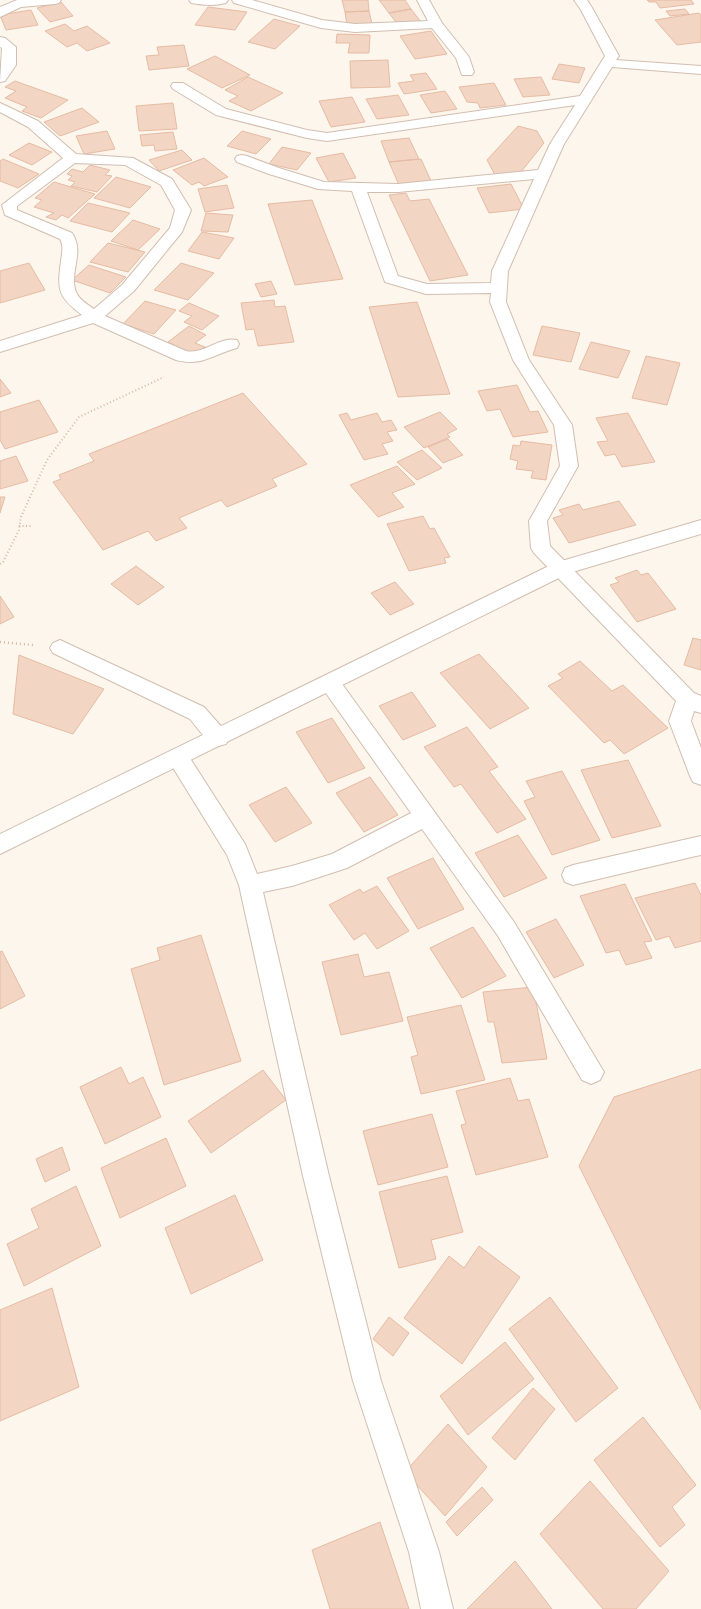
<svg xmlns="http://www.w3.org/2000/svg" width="701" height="1609" font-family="'Noto Sans',sans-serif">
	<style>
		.building { fill: #f3d5c3; stroke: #e6bba3 }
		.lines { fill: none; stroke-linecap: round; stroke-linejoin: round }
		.minor-casing { stroke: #d1beb0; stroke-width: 2 }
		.tertiary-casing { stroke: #d1beb0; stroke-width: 2 }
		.path-far1 { stroke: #d9b8a5; stroke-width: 2; stroke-dasharray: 1 2.5; stroke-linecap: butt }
		.path { stroke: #d9b8a5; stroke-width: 2.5; stroke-dasharray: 1 3; stroke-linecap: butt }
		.minor { fill: #fff; fill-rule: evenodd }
		.tertiary { fill: #fff; fill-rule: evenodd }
	</style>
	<rect width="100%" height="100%" fill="#fdf6ec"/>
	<path class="building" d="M342 0H368L369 11 345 12Z
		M379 0H405L411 9 389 13Z
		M647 0H691L694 4 660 8 656 2H649Z
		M61 2 73 16 50 22 37 8Z
		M208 7 247 12 235 30 195 25Z
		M411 9 421 22 399 26 389 13Z
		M685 9 689 14 670 16 666 11Z
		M31 10 38 25 6 30 0 15Z
		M369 11 372 24 347 25 345 12Z
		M699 13 701 15V42L677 45 655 20Z
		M274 19 300 26 275 49 248 42Z
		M65 24 74 31 87 26 110 43 87 51 77 43 67 47 45 31Z
		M431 31 447 54 415 59 400 36Z
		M337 34 370 35 369 53H348L350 43H336Z
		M184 45 189 66 149 70 146 56 159 55 157 47Z
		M215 56 250 75 222 88 187 69Z
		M388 60 390 87 351 88 350 61Z
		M559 64 585 68 579 83 552 79Z
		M426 73 437 89 404 94 398 83 414 81 410 75Z
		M248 77 283 93 251 111 229 101 238 96 225 90Z
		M541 77 550 95 523 97 514 79Z
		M15 81 68 100 41 118 22 111 27 107 5 98 16 91 5 87Z
		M494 83 506 105 480 108 478 103 467 102 459 87Z
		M445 91 457 109 431 113 420 95Z
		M398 95 409 115 377 119 366 99Z
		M352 97 365 122 331 127 319 101Z
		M173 103 177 129 139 131 136 106Z
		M82 108 99 122 60 136 44 122Z
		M518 126 537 131 544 143 521 172 495 175 487 160Z
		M107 131 115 149 84 154 76 136Z
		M242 131 271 139 256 154 227 146Z
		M173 132 177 149 155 151 154 145 142 146 140 135Z
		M409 138 419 159 389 162 381 141Z
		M29 143 52 152 32 165 9 155Z
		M282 147 311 153 297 170 269 164Z
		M182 150 192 160 159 171 149 160Z
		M343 153 356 178 329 182 316 158Z
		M204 158 228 177 204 186 199 182 192 185 173 170Z
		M3 159 39 174 18 188 0 181V161Z
		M421 159 431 181 399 185 389 162Z
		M90 165 110 170 105 175 112 176 97 192 71 186 75 182 68 180 72 176 67 174 72 169 83 172Z
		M116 177 151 187 130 208 94 198Z
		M54 182 95 194 68 218 62 215 56 220 46 217 54 213 34 207 42 200 35 198Z
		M511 184 524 209 489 213 477 188Z
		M227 185 234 208 205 212 198 189Z
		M406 193 410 201 429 199 468 275 430 281 389 195Z
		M312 200 343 279 295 285 268 204Z
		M88 203 130 213 112 232 70 221Z
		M206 213 233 215 228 232 201 231Z
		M133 220 160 229 138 250 111 241Z
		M202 232 234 238 219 259 188 251Z
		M108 243 145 252 128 272 90 262Z
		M29 263 45 290 0 303V271Z
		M181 263 214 273 188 300 154 290Z
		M89 265 126 277 110 293 72 280Z
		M271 281 277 294 261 297 255 284Z
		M274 300 275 307 285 306 294 342 258 346 254 329 246 330 241 303Z
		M145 301 176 310 154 334 123 324Z
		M417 302 450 394 398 397 369 307Z
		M189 303 219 316 202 330 184 322 192 316 179 311Z
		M189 326 206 335 195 343 205 347 195 355 168 342Z
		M542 326 580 333 571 362 533 355Z
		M591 342 630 351 618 378 579 369Z
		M646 356 680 363 667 405 632 398Z
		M0 379 11 393 0 397Z
		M517 385 530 412 538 411 548 432 513 437 500 409 487 411 478 391Z
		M243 393 307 464 272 479 277 486 227 507 221 500 179 518 187 528 156 541 148 531 103 550 53 482 61 479 59 475 94 461 89 454Z
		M39 400 58 432 5 449 0 440V412Z
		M440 412 457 429 447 434 450 437 424 448 404 427Z
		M347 413 351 420 377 413 382 422 391 420 397 430 387 432 393 441 382 444 388 454 364 460 339 415Z
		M628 413 655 462 622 467 615 454 605 456 597 442 608 441 596 418Z
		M448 439 463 455 443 463 428 447Z
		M521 441 552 445 546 480 531 478 533 471 516 469 518 461 510 459 513 445 520 446Z
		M422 450 442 468 417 480 397 462Z
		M16 456 28 481 0 489V461Z
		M397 466 415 484 392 493 404 507 378 517 350 485Z
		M0 497H5L0 513Z
		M619 501 636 525 569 543 553 518 563 515 559 510 579 504 583 510Z
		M423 516 430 529 434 528 450 557 444 558 446 563 409 571 387 524Z
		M136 566 164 587 138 605 111 584Z
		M637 570 641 575 648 573 676 609 637 622 610 585 619 582 615 578Z
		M395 582 414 604 390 615 371 593Z
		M0 596 14 617 0 624Z
		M693 638 701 640V670L684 665Z
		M479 654 529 708 490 729 440 673Z
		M19 655 104 689 73 734 13 714Z
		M580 661 612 691 623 685 668 728 624 754 610 740 604 743 548 686 563 678 558 674Z
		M412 692 436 726 403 740 379 706Z
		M332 718 365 768 328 783 296 732Z
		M467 727 498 767 489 771 526 819 497 833 461 784 454 787 424 747Z
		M628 760 661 826 612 838 581 770Z
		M562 771 600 840 552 855 524 801 535 797 526 781Z
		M370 777 398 815 364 832 336 793Z
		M286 787 312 823 275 842 249 805Z
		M518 835 547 878 504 897 475 853Z
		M433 858 464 909 418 929 387 878Z
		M695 883 701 895V941L675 948 669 936 656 940 635 898Z
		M625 884 652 941 644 942 652 958 626 965 619 950 606 953 580 896Z
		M377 886 409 931 377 949 365 933 354 940 329 905 360 889 363 893Z
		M556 919 584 965 554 978 526 932Z
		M473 927 506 976 462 998 430 948Z
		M201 935 241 1061 164 1085 131 969 160 960 157 948Z
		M2 951 25 996 0 1009V952Z
		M358 954 364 977 389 972 403 1021 341 1035 322 962Z
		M533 987 547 1059 502 1063 494 1022H488L483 992Z
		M461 1005 485 1080 421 1094 411 1057 418 1055 407 1017Z
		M121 1067 129 1084 143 1077 161 1117 105 1144 80 1087Z
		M701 1069V1410L579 1166 614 1097Z
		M263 1070 286 1100 211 1153 188 1121Z
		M510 1078 518 1101 529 1099 548 1157 476 1175 461 1125 466 1124 456 1091Z
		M432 1114 448 1167 378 1185 363 1131Z
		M166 1138 186 1186 120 1218 101 1168Z
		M62 1147 70 1170 45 1182 36 1159Z
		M447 1176 463 1232 431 1240 436 1259 399 1268 379 1192Z
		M76 1186 101 1246 24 1286 7 1244 39 1228 31 1209Z
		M235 1195 263 1260 191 1294 165 1228Z
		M479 1246 520 1277 462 1364 404 1318 449 1256 464 1268Z
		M52 1288 79 1387 0 1421V1310Z
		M550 1297 618 1388 576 1422 509 1329Z
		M389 1317 409 1333 393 1356 373 1339Z
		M505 1342 534 1379 468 1435 440 1396Z
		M533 1388 555 1409 515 1460 492 1438Z
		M643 1417 696 1485 672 1507 685 1525 660 1547 594 1460Z
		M448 1424 487 1467 445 1516 405 1472Z
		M590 1481 669 1571 636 1609H603L540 1534Z
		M482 1487 493 1500 457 1536 446 1522Z
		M380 1522 409 1609H330L312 1550Z
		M515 1561 552 1609H467Z"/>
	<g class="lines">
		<defs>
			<path id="minor" d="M17 0H61L59 3 55 4 21 7 0 17V7Z
				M189 0H228L226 3C215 6 202 5 191 3Z
				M232 0H252L322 20 355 24 428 21 417 0H429L442 23 469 57 474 72 472 75H462L456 58 432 28 355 32 321 28 234 3Z
				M574 0H587L591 6 619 56 616 60 701 66V74L612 67 564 144 508 271 506 302 529 360 572 425 578 466 547 521 550 546 694 693 701 696V713L694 711 691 721 701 748V785L693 782 690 776 669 721 676 701 534 553 531 548 529 521 560 466 554 425 513 360 490 302 491 293 426 294 385 282 352 191 318 189 269 174 237 162 235 159 237 156 242 155 247 156 279 168 324 182 398 184 538 170 550 144 575 105 327 141 307 138 216 115 173 89 171 86 173 83H183L226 109 307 130 327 133 580 96 605 56 581 10ZM534 179 492 271 491 283 427 284 398 276 367 192H398Z
				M0 37 5 38 16 47V65L5 81 0 82 2 48 0 47Z
				M0 103 38 121 76 154 133 158 172 179 191 210 182 232 134 291 105 316 186 351C204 355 219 336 237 340L239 344 237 348C213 354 203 367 176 360L93 323 0 352V341L82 315C58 297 57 290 61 261 62 252 64 247 60 239L5 215 2 205 63 158 28 127 0 112ZM75 163 125 165 161 185 175 210 170 228 122 285 94 309C88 305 80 300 77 294 67 274 86 253 72 233L17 210V206Z
				M60 640 204 707 226 732 229 738 226 744 218 746 210 744 190 719 53 653 50 648 53 643Z
				M330 675 337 677 514 922 604 1072 600 1080 591 1084 582 1080 498 936 422 829 347 868 292 886 263 892 329 1176 381 1381 439 1552 453 1609H421L409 1552 353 1381 303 1176 239 885 227 855 167 758 170 752 178 749 186 752 245 844 257 874 292 866 332 854 411 813 323 689 320 683 323 677Z
				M701 836V855L696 856 573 885 565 882 562 875 565 868 573 865Z"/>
			<path id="tertiary" d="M701 520V534L569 573 0 854V834L555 563Z"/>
		</defs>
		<use href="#minor" class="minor-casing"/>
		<use href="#tertiary" class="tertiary-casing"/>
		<path class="path-far1" d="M19 526H32
			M0 564 3 562 19 530 21 517 47 460 79 417 164 377"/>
		<path class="path" d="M0 642 33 645"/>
		<use href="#minor" class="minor"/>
		<use href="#tertiary" class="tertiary"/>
	</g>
</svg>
